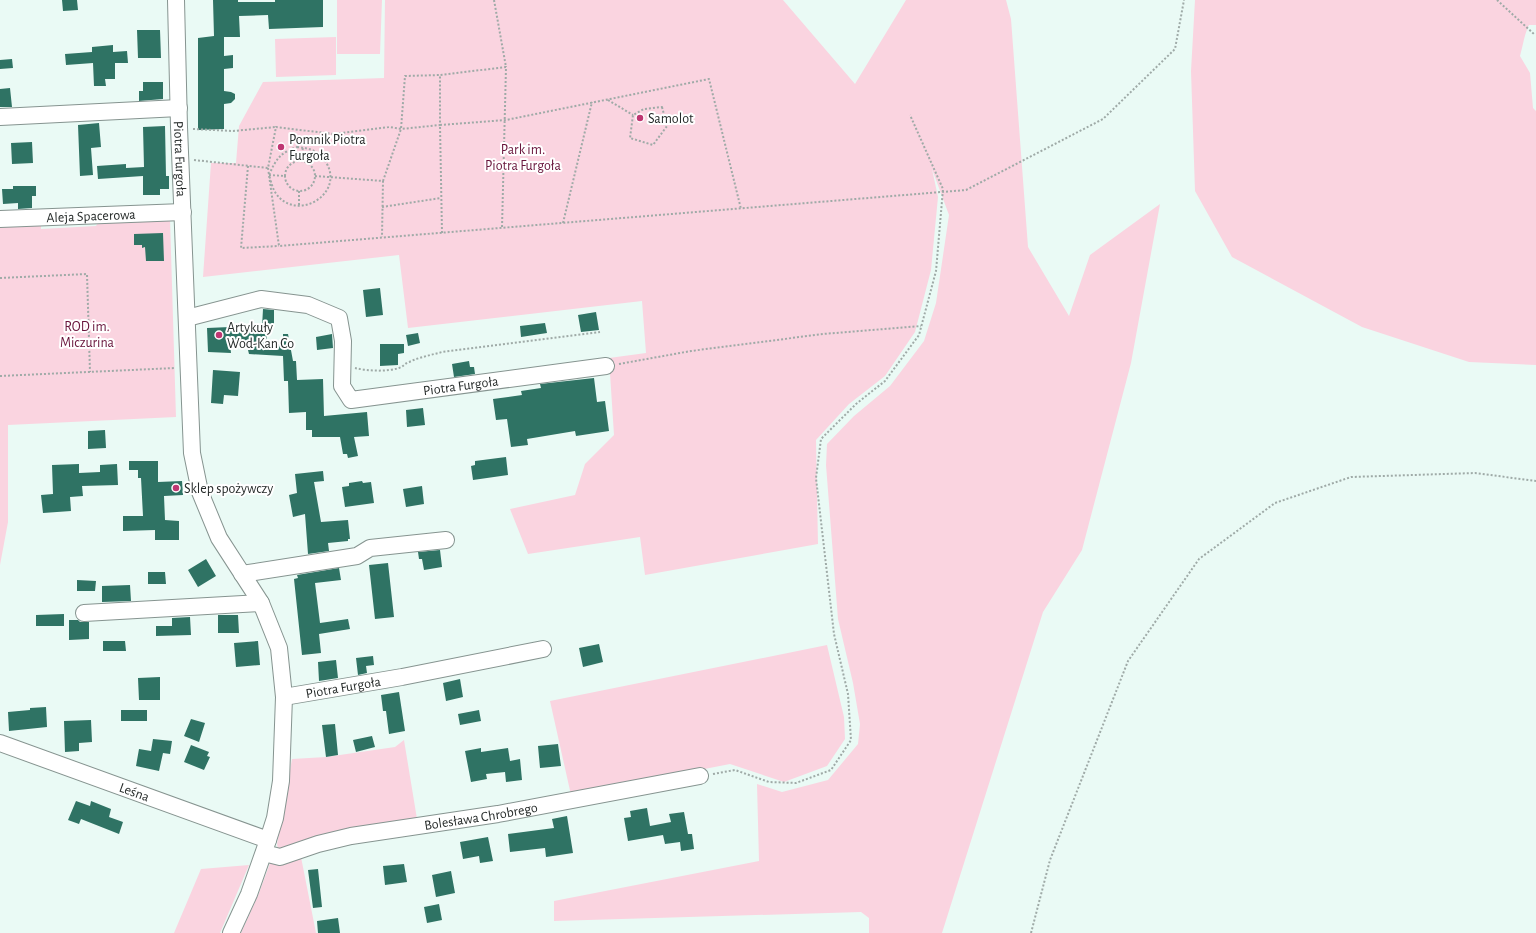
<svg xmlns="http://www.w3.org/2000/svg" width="1536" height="933" font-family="'Alegreya Sans',sans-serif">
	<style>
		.green { fill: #fad4e0 }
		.building { fill: #2f7364 }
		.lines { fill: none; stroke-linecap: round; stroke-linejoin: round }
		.minor-casing { stroke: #869490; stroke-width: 18 }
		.path { stroke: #9faaa7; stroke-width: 2; stroke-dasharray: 2 2; stroke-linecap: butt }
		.minor { stroke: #fff; stroke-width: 16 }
		.poi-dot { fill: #bf3672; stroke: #fff; stroke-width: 1.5 }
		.labels { text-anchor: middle; stroke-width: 4; stroke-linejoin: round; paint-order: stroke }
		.poi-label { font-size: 14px; fill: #262b2a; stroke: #fff; text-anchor: start }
		.park-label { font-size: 14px; fill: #68143b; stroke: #fff }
		.street-label { font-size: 14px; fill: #262b2a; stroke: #fff }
	</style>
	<rect width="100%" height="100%" fill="#eafaf5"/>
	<path class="green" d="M337 0H382L380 54H337Z
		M385 0H783L855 84 906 0H1006L1011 19 1028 247 1069 316 1090 255 1160 204 1131 363 1082 550 1043 612 942 933H869V918L861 912 554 921V901L759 861 757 784 782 792 828 780 858 744 860 724 853 683 838 619 826 465 827 444 854 416 890 386 924 341 936 303 949 215 932 169 938 197 931 270 915 332 885 376 849 404 816 440 818 544 645 575 640 537 528 554 510 509 575 495 585 464 614 435 609 358 646 353 642 301 408 328 399 255 203 277 211 163H236L239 126 263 82 384 78Z
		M1195 0H1536V25H1529C1524 35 1523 46 1520 56L1530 73 1533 108 1536 111V365L1469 362 1362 327 1232 257 1195 191 1191 71Z
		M336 37V75L276 77 275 39Z
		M170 219 176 417 8 425V522L0 565V224L41 222V229L96 226 98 223Z
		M827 645 844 717 845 739 827 766 784 782 730 764 571 795 550 701Z
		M404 740 417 819 278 849 277 844 292 759 326 757 395 747Z
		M301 857 316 933H241L259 893 270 863Z
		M249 865 220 933H174L201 869Z"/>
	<path class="building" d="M62 0H77L78 10 63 11Z
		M213 0H238V2H275V0H323V27L269 29 268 15 239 16 240 37H224V56L233 55V68L224 69V91L231 92 235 94V99L231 103 224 104V129L198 130V38L214 36Z
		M137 30H160L161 58H138Z
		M113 45V52L127 51 128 63H115V79H105L106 86H94L93 63 66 65 65 54 92 52V47Z
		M12 59 13 68 0 69V60Z
		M143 82H163V99L139 101V91H143Z
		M10 88 12 107H0V89Z
		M99 123 101 147 91 148 93 175 80 176 78 125Z
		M165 126 166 176H169V189H160V195H143V176L98 179 97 166 126 164V168L144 167 143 127Z
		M32 142 33 163 12 164 11 143Z
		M13 186H36V196H32V208L18 209V203L3 204 2 189H13Z
		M163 233 164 261H146L145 247 142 248V245H134V234Z
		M380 288 383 315 366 317 363 290Z
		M263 309 274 310V326L262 327Z
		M596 312 599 330 581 332 578 315Z
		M545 323 547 333 521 337 520 326Z
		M230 327V331L267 333 266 347 283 343V334H288L293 361H296L297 380 323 379 324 416 367 412 369 436 354 437 358 456 348 458 347 454H343L340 437H312V430H306V412L289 413 288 381H284L283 356 249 354 248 350H250L251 346 230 345 231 353 208 352 207 328Z
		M418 333 420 343 408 346 406 335Z
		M332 334 333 348 317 350 316 337Z
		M380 344H404V353L398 354V365L380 366Z
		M469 361 470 367H474L475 374 454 377 452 364Z
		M213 370 240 372 238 396 224 395 223 404 211 403Z
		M594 378 597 402 605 401 609 431 576 436 575 431 527 439 528 445 511 447 507 419 496 420 493 399 522 395 521 391 541 388 540 384Z
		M423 408 425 425 407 427 406 410Z
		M105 430 106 448 88 449V431Z
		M506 457 508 475 473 480 471 466 475 465V461Z
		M129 461H158V482L182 481 183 495 164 496 165 520 179 521V540H155V530L123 531V516H143L141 478H138V470H129Z
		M79 464V473L100 472V465L117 464 118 485 82 486 83 496 70 497 71 511 43 513 41 495 53 494 52 465Z
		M323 471 324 481 314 482 321 522 348 520 350 539H348V541L328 543 329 551 308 554 305 514 293 517 289 495 297 493 295 474Z
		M362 481 363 483 371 482 374 503 345 507 342 487 349 486V483Z
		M422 486 424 504 406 507 403 489Z
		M440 550 442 567 424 570 422 559H419L418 552Z
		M206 559 216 576 198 587 188 570Z
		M388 563 394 617 375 619 369 565Z
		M339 568 341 580 315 583 320 623 348 619 350 629 319 634 321 653 302 655 294 579 298 578 297 575Z
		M148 572H165L166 584H148Z
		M77 580 96 581 95 591H77Z
		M130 585 131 601 102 602V586Z
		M64 614V626H36V615Z
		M218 615H238L239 633H218Z
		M190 617 191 635 156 636V626H172V618Z
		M69 620H78L80 622H89V639L69 640Z
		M103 641H125L126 651H103Z
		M258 641 260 665 236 667 234 643Z
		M599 644 603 662 583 667 579 648Z
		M373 656 374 665 366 666 367 673 358 675 356 658Z
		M336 660 338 678 319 681 318 662Z
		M160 677V700H139L138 678Z
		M460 679 463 697 446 701 443 683Z
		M399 692 405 731 389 734 386 711H383L381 695Z
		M46 707 47 727 9 731 8 712 30 710V708Z
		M121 710H147V721H121Z
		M479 710 481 721 460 725 458 714Z
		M191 719 205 723 199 742 184 736Z
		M91 720 92 742 79 743V751L65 752 64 721Z
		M335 724 338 755 326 757 322 725Z
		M372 736 375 747 356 752 353 740Z
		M153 739 172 741 170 754 163 753 159 771 136 766 139 749 151 751Z
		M558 744 561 766 540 768 538 746Z
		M191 745 209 752 207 756 210 757 204 770 184 762Z
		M481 748V752L508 748 510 761 520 759 522 780 506 782 505 772 486 774 487 779 471 782 465 751Z
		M76 801 90 806 91 801 111 809 109 817 123 822 119 834 81 819 79 824 68 820Z
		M647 808 650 826 671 822 669 814 684 812 688 834H692L694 849 681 851 680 842 665 844 663 835 628 841 624 818 631 817 630 811Z
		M567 816 573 853 546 857 545 848 510 852 508 834 554 828 552 819Z
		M488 837 493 861 480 863 479 856 463 859 460 842Z
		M404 864 407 882 385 885 383 866Z
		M318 869 322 907 313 908 308 870Z
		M451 871 455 893 436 897 432 875Z
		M439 904 442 920 427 923 424 907Z
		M338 918 340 933H318L317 921Z"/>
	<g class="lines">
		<defs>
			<g id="minor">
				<path id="s1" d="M176 0 179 127 192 453 200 492 219 538 261 603 279 648 284 697 281 781 275 818 268 840 249 894 231 933"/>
				<path d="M0 117 179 108"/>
				<path id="s2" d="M0 219 183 212"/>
				<path id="s3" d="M187 318 261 299 308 305 339 318 343 341 342 386 351 400 606 366"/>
				<path d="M242 574 357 556 370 548 446 540"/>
				<path d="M84 613 261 603"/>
				<path id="s4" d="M284 697 402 677 543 649"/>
				<path id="s5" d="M0 743 268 840"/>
				<path id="s6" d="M264 853 280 857 318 844 351 836 498 814 700 776"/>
			</g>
		</defs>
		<use href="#minor" class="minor-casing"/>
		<path class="path" d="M494 0 506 67
			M1497 0 1535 35
			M608 100 633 115
			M662 107 667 126 653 145 630 138 633 115 644 109Z
			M193 129 233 131 276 127
			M297 147C310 148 320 151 327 164 344 196 294 223 275 192 272 187 271 181 269 175 276 159 280 153 297 147Z
			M194 160 268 168 276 127 333 134 390 127 401 129 440 125V75L506 67 502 228
			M285 176a15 15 0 1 1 30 0a15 15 0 1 1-30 0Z
			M301 162 303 147
			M248 166 241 248 279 246
			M268 168 279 246 966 190 1103 119 1175 49 1184 0
			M269 175 285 176
			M315 176 383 181 382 237
			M383 181 401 129 405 76 440 75
			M299 191V206
			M382 207 441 198
			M563 223 592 102
			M442 233 440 125 506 120 709 79 741 209
			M0 278 87 274 90 372
			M619 364 691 351 823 334 921 326
			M355 368C368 371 386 372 399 368 403 367 405 363 409 362 420 357 431 355 442 352L600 332
			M0 376 175 368
			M713 774 735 770 769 782 796 783 831 770 851 740 848 694 834 634 816 478 821 439 856 404 885 381 919 335 936 271 943 189 910 115
			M1031 933 1050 860 1128 661 1199 559 1275 503 1351 477 1475 473 1536 481"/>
		<use href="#minor" class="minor"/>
	</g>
	<g class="poi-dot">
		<circle cx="640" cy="118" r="4"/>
		<circle cx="281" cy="147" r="4"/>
		<circle cx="219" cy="335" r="4"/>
		<circle cx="176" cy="488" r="4"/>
	</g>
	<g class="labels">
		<g class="poi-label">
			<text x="648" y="123">Samolot</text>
			<text x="289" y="144">Pomnik Piotra<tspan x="289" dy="16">Furgoła</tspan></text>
			<text x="227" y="332">Artykuły<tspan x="227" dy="16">Wod-Kan Co</tspan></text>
			<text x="184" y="493">Sklep spożywczy</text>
		</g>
		<g class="park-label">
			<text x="523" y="154">Park im.<tspan x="523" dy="16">Piotra Furgoła</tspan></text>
			<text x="87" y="331">ROD im.<tspan x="87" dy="16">Miczurina</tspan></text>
		</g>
		<g class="street-label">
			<text dy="5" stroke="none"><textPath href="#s1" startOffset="159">Piotra Furgoła</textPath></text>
			<text dy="5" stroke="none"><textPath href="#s2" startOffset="91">Aleja Spacerowa</textPath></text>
			<text dy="5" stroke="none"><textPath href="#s3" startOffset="353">Piotra Furgoła</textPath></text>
			<text dy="5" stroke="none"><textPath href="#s4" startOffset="60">Piotra Furgoła</textPath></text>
			<text dy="5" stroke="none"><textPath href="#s5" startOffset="143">Leśna</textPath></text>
			<text dy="5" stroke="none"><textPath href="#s6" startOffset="222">Bolesława Chrobrego</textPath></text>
		</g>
	</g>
</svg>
